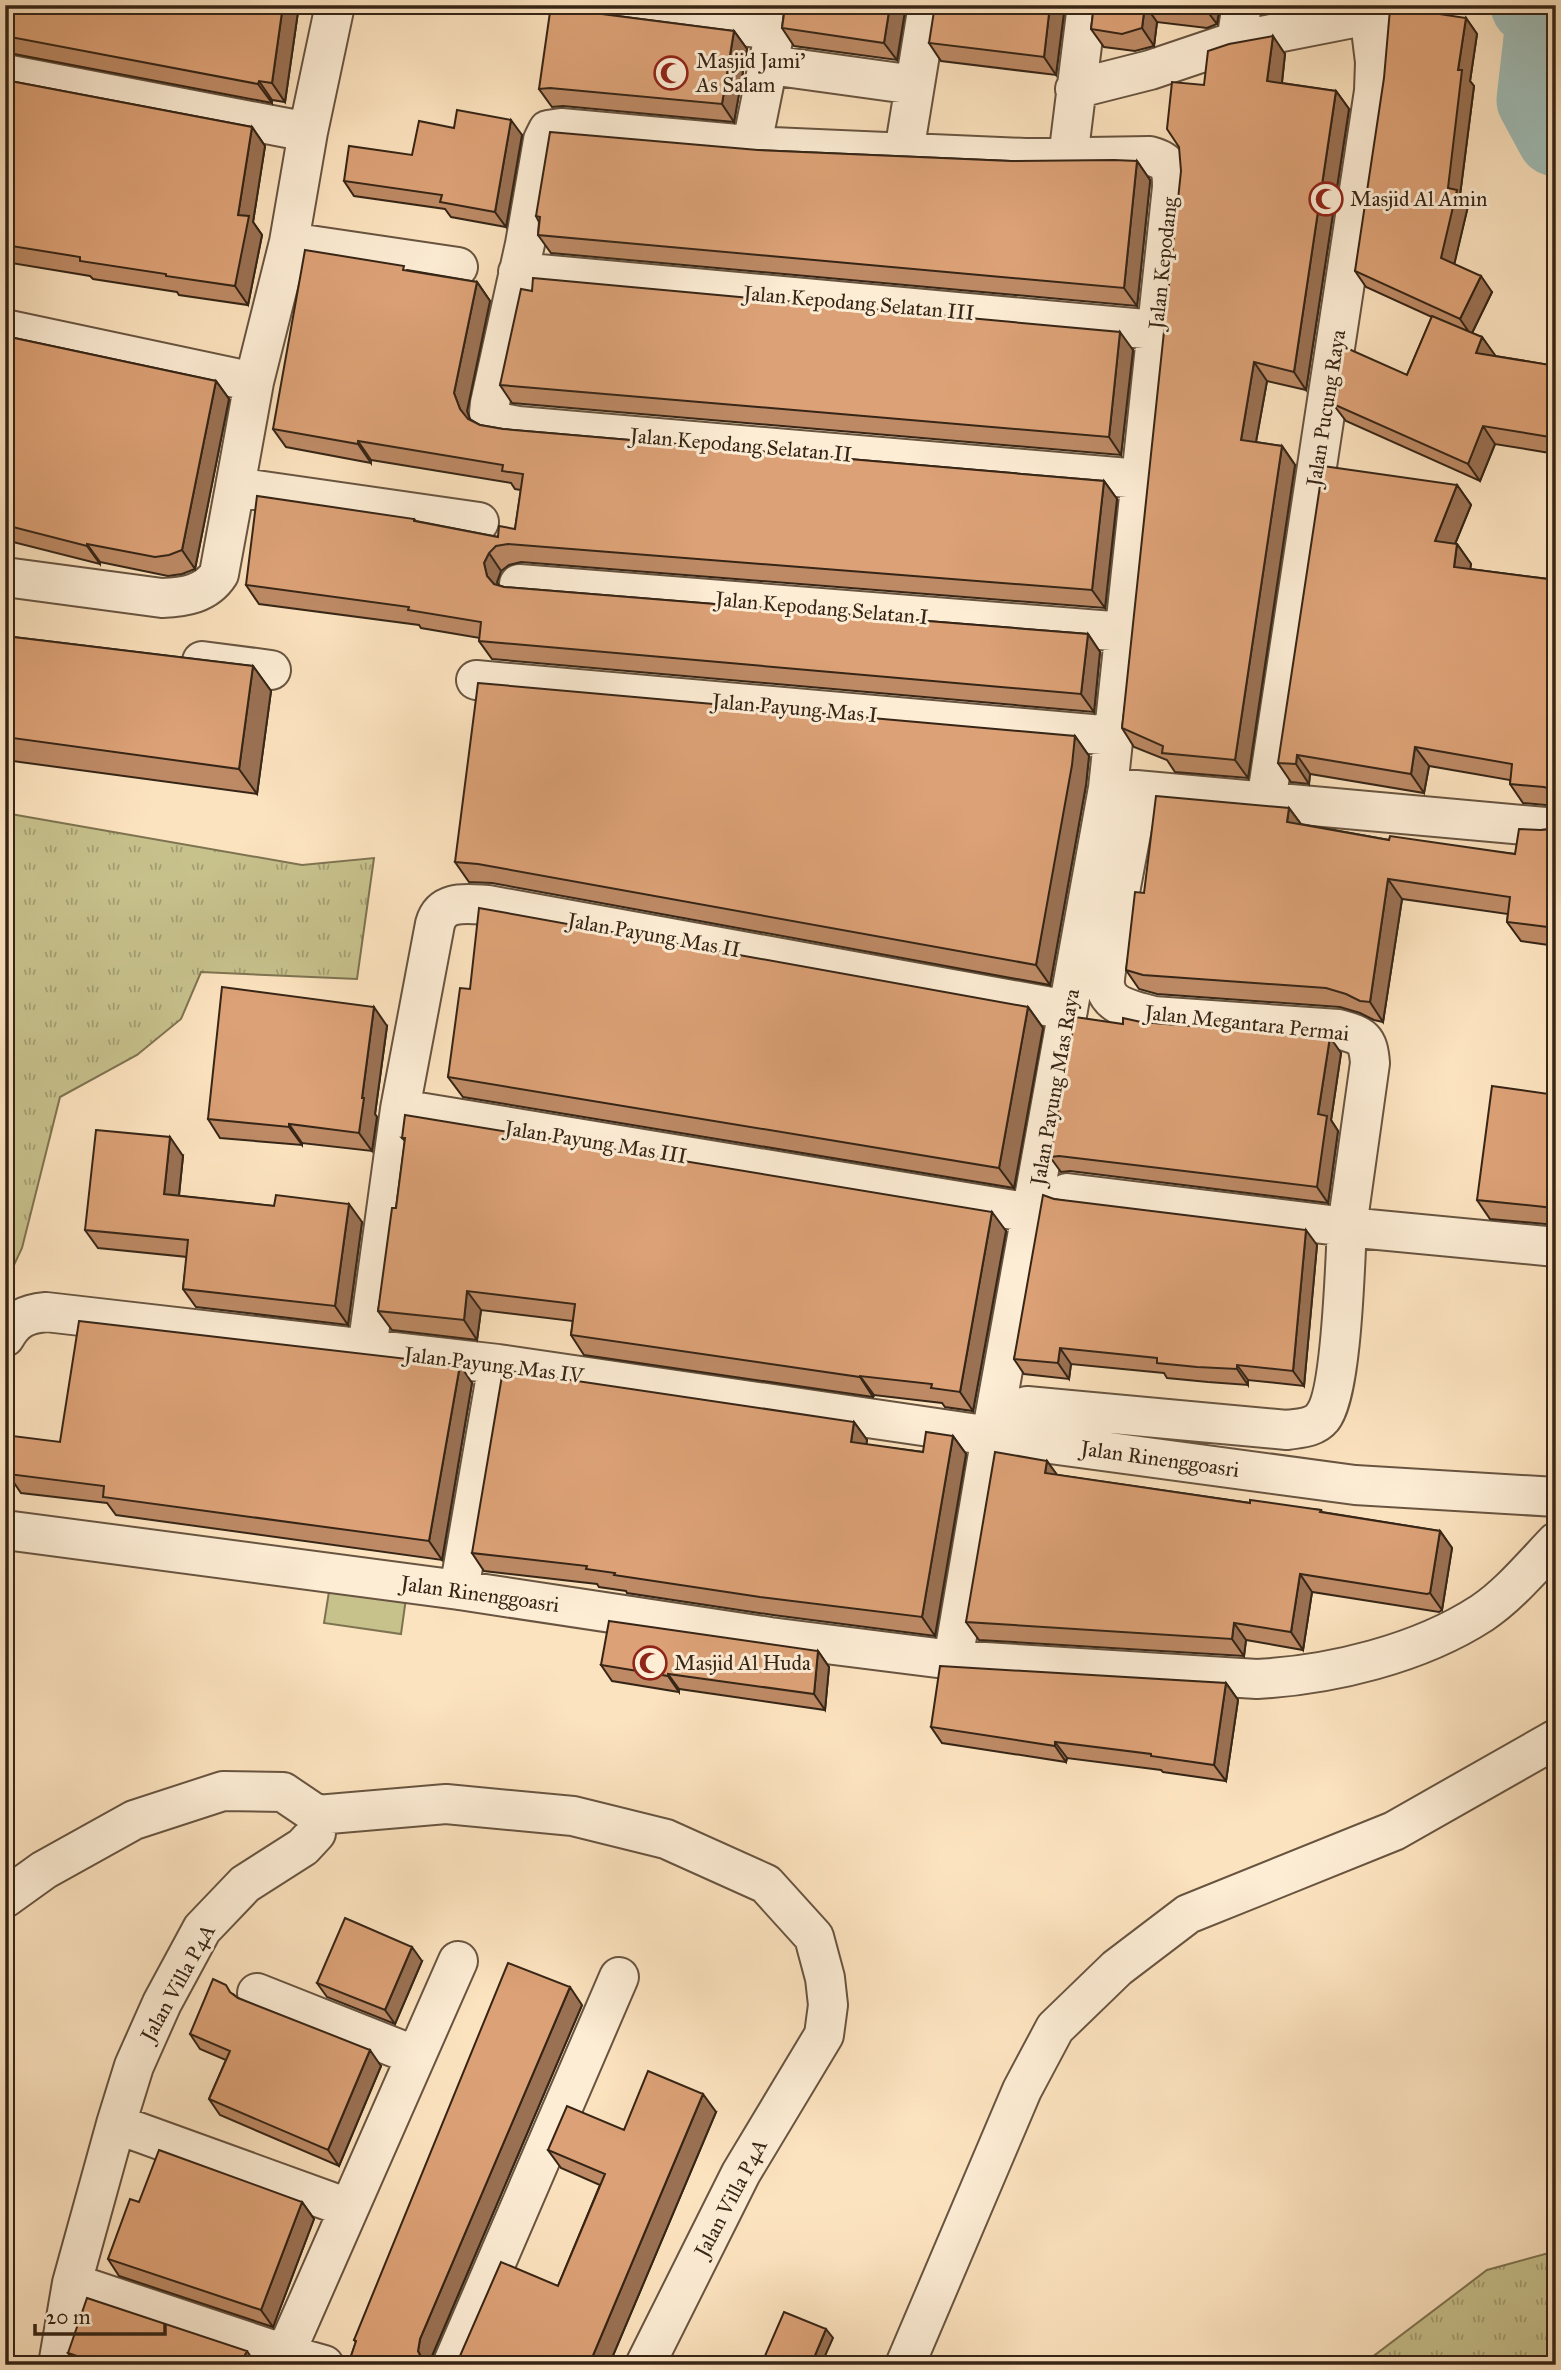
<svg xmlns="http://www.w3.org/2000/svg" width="1561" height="2370" font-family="'IM FELL Great Primer',serif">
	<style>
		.grass { fill: url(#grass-tufts); stroke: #7e7351; stroke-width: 2 }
		.garden { fill: #c7c18c; stroke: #7e7351; stroke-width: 2 }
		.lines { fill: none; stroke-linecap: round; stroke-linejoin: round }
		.river { stroke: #a0bdb7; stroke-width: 79 }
		.minor-casing { stroke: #685440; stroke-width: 42 }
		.minor { stroke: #fdedd5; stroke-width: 38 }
		.wall { fill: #bd8a65; stroke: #362516; stroke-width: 2 }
		.shaded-wall { fill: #9a7153; stroke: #362516; stroke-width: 2 }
		.building { fill: #dca176; stroke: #362516; stroke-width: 2 }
		.labels { text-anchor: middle; stroke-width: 6; stroke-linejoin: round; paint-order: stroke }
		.poi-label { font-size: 21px; fill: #362516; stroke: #fdedd5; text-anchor: start }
		.street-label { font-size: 21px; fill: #362516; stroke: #fdedd5 }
	</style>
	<defs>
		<pattern id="grass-tufts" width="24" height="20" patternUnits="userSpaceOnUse" patternTransform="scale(1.75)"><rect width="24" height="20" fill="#c7c18c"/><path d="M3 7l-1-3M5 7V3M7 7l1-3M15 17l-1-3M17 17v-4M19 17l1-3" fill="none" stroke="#a29d71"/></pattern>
	</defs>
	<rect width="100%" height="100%" fill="#fce3bf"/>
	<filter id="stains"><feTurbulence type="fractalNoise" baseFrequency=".00286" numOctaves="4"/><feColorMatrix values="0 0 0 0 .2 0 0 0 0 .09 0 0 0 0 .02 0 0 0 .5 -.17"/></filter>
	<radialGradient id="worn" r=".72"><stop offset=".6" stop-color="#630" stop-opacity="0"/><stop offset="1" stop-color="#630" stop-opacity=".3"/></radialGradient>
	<path class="grass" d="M5 813 302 865 374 858 357 979 201 972 181 1019 137 1055 60 1097 22 1248 5 1284Z
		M1556 2251V2365H1368L1371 2358 1487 2270Z"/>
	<path class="garden" d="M331 1579 407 1591 401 1634 324 1623Z"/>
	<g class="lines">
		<path class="river" d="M1530 5 1546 13 1536 100 1556 137"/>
		<defs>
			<path id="minor" d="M610 5 625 13 775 30
				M1236 41 1242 5
				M770 65 915 85
				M5 74 308 132
				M1075 89 1150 70 1236 41 1348 19 1393 5
				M752 144 773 40
				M904 152 928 5
				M1068 158 1087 5
				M289 242 458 267
				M518 272 1156 330
				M5 329 254 382
				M235 487 254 382 289 242 308 132 335 5
				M5 577 162 598C185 597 206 594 219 574L235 487 479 522
				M519 584 1125 632
				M202 661 271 670
				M476 680 1114 736
				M1114 788 1556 828
				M1139 791 1107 961C1107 969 1103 982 1106 989 1111 1008 1138 1011 1153 1016L1338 1029C1362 1036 1368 1037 1370 1063L1347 1227 1556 1247
				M1266 802 1374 91 1375 62 1369 13
				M400 1109 435 924C442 899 467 904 488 905L1068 1010
				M5 1337C15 1319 26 1314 46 1312L498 1364 991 1436 1355 1485 1556 1497
				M367 1349 400 1109 1032 1213
				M1027 1406 1287 1430C1299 1428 1314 1428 1322 1418 1342 1395 1345 1263 1347 1227L1067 1193
				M5 1530 459 1590 770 1637 953 1660 1257 1679C1331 1675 1419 1654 1482 1613 1509 1595 1533 1566 1556 1542
				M459 1590 498 1364
				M953 1660 991 1436 1108 788 1172 187C1172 168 1169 161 1150 156L1025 158 772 147 561 128 548 130 543 140 525 244 490 403 489 413 497 422 518 426 1140 479
				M317 1815 446 1804 573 1816 666 1839 766 1884 814 1937 825 1978 828 2005 824 2035 741 2173 645 2365
				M5 1898 44 1870 134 1820 223 1791 283 1792 317 1815 316 1833 303 1847 245 1884 202 1929 162 2003 134 2066 116 2124 72 2283 58 2365
				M257 1993 416 2056
				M116 2124 348 2208
				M72 2283 285 2354 324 2365
				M285 2354 458 1961
				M452 2365 619 1977
				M905 2365 1022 2090 1055 2028 1117 1968 1188 1914 1394 1831 1556 1739"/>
		</defs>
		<use href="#minor" class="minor-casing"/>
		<use href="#minor" class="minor"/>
	</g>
	<path class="wall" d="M5 5H299L285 102 272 100V103L9 53H5Z
		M750 5H906L897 60 794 46 782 28 784 11 778 8Z
		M1065 5 1056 75 941 61 929 43Z
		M1094 5H1220L1217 24 1207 28 1157 22 1154 46 1135 51 1104 47 1091 29Z
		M1257 5H1305L1263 13Z
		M602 14 734 31 747 49 734 122 563 106 552 107 539 89Z
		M1466 18 1477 34 1470 81 1474 86 1460 195 1468 206 1454 264 1492 292 1472 333 1482 337 1495 356 1556 366V454L1495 444 1480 481 1346 421 1333 404 1340 386 1337 382 1407 375 1432 317 1366 287 1355 271Z
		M1285 54 1282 83 1336 91 1349 109 1306 390 1267 381 1256 442 1282 446 1295 465 1248 778 1175 772 1167 760 1134 747 1122 728 1204 85Z
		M5 80 252 127 265 146 253 222 262 235 248 305 179 295 177 292 93 279 90 276 5 262Z
		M522 135 506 227 451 217 445 209 354 196 344 181 412 155Z
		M758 150 1011 161H1137L1150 180V182L1137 306 551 253 538 235 539 222 536 216Z
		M407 270 477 282 490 301 467 411 470 419 480 425 503 429 1104 481 1117 499 1105 608 521 562 509 565 501 571 497 582 498 585 504 587 1088 634 1100 652 1094 712 492 659 479 641 480 638 421 628 419 625 259 604 246 585 414 519 416 521 498 537 515 529 521 490 515 489 511 483 371 460V463L286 447 273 429Z
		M532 291 1133 350 1121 455 512 403 500 385Z
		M5 336 216 381 229 399 195 569 182 574 168 576 100 562V564L5 540Z
		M1457 485 1471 505 1455 544H1457L1471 564 1470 569 1556 580V806L1523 803 1510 784V780L1429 766 1424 793 1310 774 1309 784 1291 782 1278 763Z
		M5 636 253 666 271 691 257 794 5 760Z
		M1075 736 1089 756 1086 785 1050 985 492 883 469 882 455 862Z
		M1289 808 1301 824 1389 840 1515 854 1541 830 1551 829 1556 825V946L1521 941 1507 922 1508 914 1402 899 1383 1022 1374 1020 1360 1013 1340 1007 1157 994 1139 989 1126 970 1144 893Z
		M470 989 1028 1007 1043 1028 1014 1188 463 1097 448 1077Z
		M1141 1022 1341 1053 1331 1120 1338 1131 1328 1203 1070 1171 1061 1172 1050 1157 1123 1024Z
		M387 1026 375 1114 377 1117 372 1151 302 1143V1145L220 1138 208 1119Z
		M1556 1095V1225L1490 1219 1477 1200Z
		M402 1138 1006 1231 973 1411 945 1407 942 1403 874 1395 873 1397 584 1355 571 1335 573 1321 481 1310 477 1340 392 1330 378 1311 396 1208 405 1141Z
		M183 1156 179 1196 274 1206 362 1222 348 1325 196 1307 183 1289 187 1257 98 1248 85 1230Z
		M1054 1199 1317 1245 1304 1386 1248 1380V1385L1208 1382 1167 1378 1164 1373 1071 1364 1069 1379 1024 1374 1014 1359Z
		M472 1383 442 1560 116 1515 107 1503 21 1493 8 1474 60 1442Z
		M854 1422 867 1440 866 1445 923 1452 953 1436 966 1454 935 1636 773 1615 627 1593 626 1591 599 1587 597 1584 484 1571 472 1553Z
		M1047 1461 1057 1475 1250 1503 1321 1510 1322 1512 1440 1531 1452 1548 1442 1610 1439 1612 1312 1592 1303 1650 1246 1640 1244 1656 979 1640 966 1622Z
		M818 1651 829 1667 825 1710 679 1689V1692L612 1681 601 1665Z
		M1226 1683 1238 1700 1226 1781 1163 1772 1161 1770 1067 1758 1066 1762 942 1743 931 1727Z
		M422 1961 395 2024 327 1997 317 1983Z
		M233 1994 238 1998 381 2066 339 2166 220 2115 209 2099 226 2060 200 2049 190 2034Z
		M582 2005 432 2356 431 2365H348L356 2342 354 2340Z
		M716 2112 609 2365H453L558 2286 600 2185 561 2168 548 2150 624 2130Z
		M139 2202H302L314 2219 273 2327 119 2276 108 2259Z
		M247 2351 251 2357 266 2362 268 2365H76L68 2353Z"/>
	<path class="shaded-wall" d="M283 5H299L285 102 272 83Z
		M890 5H906L897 60 884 43Z
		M1050 5H1065L1056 75 1044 57Z
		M1145 5 1157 22 1154 46 1142 28Z
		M1204 5H1220L1217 24 1204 7Z
		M1466 18 1477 34 1470 81 1474 86 1460 195 1468 206 1452 274 1441 258 1458 70Z
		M734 31 747 49 734 122 722 104Z
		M1273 36 1285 54 1280 99 1267 81Z
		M259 81 272 100V103L258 84Z
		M1336 91 1349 109 1306 390 1294 372Z
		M511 120 522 135 506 227 495 212Z
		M252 127 265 146 253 222 262 235 248 305 235 286 238 215Z
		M1137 161 1150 180V182L1137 306 1124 288Z
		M1481 276 1492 292 1471 335 1460 319Z
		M477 282 490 301 467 411 473 428 460 409 454 393Z
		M1120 332 1133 350 1121 455 1109 437Z
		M1482 337 1495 355 1488 371 1476 353Z
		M1254 362 1267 381 1253 458 1241 440Z
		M216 381 229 399 195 569 182 550Z
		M1483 426 1495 444 1480 481 1468 464Z
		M358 441 371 460V463L358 444Z
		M1282 446 1295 465 1248 778 1235 760Z
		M1104 481 1117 499 1105 608 1092 590Z
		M1457 485 1471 505 1448 561 1435 541Z
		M87 544 100 562V564L87 546Z
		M1457 544 1471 564 1468 586 1454 567Z
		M489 553 501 571 497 582 500 594 487 576 484 563Z
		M1088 634 1100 652 1094 712 1081 694Z
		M253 666 271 691 257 794 239 769Z
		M1075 736 1089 756 1086 785 1050 985 1036 965Z
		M1415 747 1429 766 1424 793 1411 774Z
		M1297 755 1310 774 1309 784 1296 764Z
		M1289 808 1303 827 1287 822Z
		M1388 879 1402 899 1383 1022 1370 1002Z
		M374 1007 387 1026 375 1114 377 1117 372 1151 359 1133 362 1098Z
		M1028 1007 1043 1028 1014 1188 999 1168Z
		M1330 1037 1341 1053 1331 1120 1338 1131 1328 1203 1317 1187 1318 1114Z
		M289 1124 302 1143V1145L289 1127Z
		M170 1137 183 1156 177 1213 164 1194Z
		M349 1204 362 1222 348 1325 335 1306Z
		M992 1212 1006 1231 973 1411 960 1392Z
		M1306 1230 1317 1245 1304 1386 1293 1371Z
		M467 1291 481 1310 477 1340 464 1320Z
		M1060 1348 1071 1364 1069 1379 1058 1363Z
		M460 1365 472 1383 442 1560 429 1541Z
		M1237 1365 1248 1380V1385L1237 1369Z
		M860 1376 874 1395 873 1397 860 1377Z
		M854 1422 867 1440 864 1461 851 1442Z
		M953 1436 966 1454 935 1636 922 1617Z
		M1047 1461 1060 1479 1045 1473Z
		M1440 1531 1452 1548 1442 1610 1430 1593Z
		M1300 1574 1312 1592 1303 1650 1291 1632Z
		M1234 1623 1246 1640 1244 1656 1232 1639Z
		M818 1651 829 1667 825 1710 814 1694Z
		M668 1674 679 1689V1692L668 1676Z
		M1226 1683 1238 1700 1226 1781 1214 1765Z
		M1055 1742 1067 1758 1066 1762 1055 1746Z
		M412 1947 422 1961 395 2024 385 2010Z
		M570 1987 582 2005 432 2356 431 2365H425L418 2351 420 2339Z
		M370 2050 381 2066 339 2166 328 2150Z
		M703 2094 716 2112 609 2365H589Z
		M302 2202 314 2219 273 2327 261 2310Z
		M826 2329 833 2338 821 2365H811Z"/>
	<path class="building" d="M5 5H283L272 83 259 81 258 84 5 36Z
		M551 5H588L602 14 734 31 722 104 550 88 539 89Z
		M783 5H890L884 43 782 28 784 14Z
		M935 5H1050L1044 57 929 43Z
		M1094 5H1145L1142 28 1122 34 1091 29Z
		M1154 5H1204V7L1195 10Z
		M1393 7 1466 18 1458 70H1462L1448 188 1457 190 1441 258 1481 276 1460 319 1355 271 1384 78 1390 9Z
		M1273 36 1267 81 1336 91 1294 372 1254 362 1241 440 1282 446 1235 760 1162 753 1163 746 1122 728 1181 171 1179 147 1167 129 1172 82 1204 85 1208 51 1229 44Z
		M5 80 252 127 238 215 249 216 235 286 166 276V274L80 261V257L5 245Z
		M457 110 511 120 495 212 440 202 442 195 344 181 349 146 412 155 419 121 454 128Z
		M550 132 758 150 1011 161 1114 160 1137 161 1124 288 538 235 540 217 536 216Z
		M305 250 404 266 403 270 477 282 454 393 460 409 468 419 480 425 503 429 1104 481 1092 590 508 544 496 546 489 553 484 563 487 576 494 584 504 587 1088 634 1081 694 479 641 481 622 408 610 409 607 246 585 257 496 414 519V521L498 537 499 526 515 529 523 474 502 471 503 465 358 441V444L273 429Z
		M533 278 1120 332 1109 437 500 385 521 289 532 291Z
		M1432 316 1482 337 1476 353 1556 366V438L1483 426 1468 464 1333 404 1341 383 1337 382 1342 346 1407 375Z
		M5 336 216 381 182 550 169 555 155 557 87 544V546L5 525Z
		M1323 466 1457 485 1435 541 1457 544 1454 567 1556 580V791L1544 787 1510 784 1512 764 1415 747 1411 774 1297 755 1296 764 1278 763Z
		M5 636 253 666 239 769 5 737Z
		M478 683 1075 736 1072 765 1036 965 478 864 455 862Z
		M1156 796 1289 808 1287 822 1389 840 1390 836 1515 854 1519 829 1541 830 1551 829 1556 825V928L1507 922 1510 897 1388 879 1370 1002 1360 1001 1346 994 1326 988 1143 975 1126 970 1135 892 1144 893Z
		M479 908 1028 1007 999 1168 448 1077 460 988 470 989Z
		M222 987 374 1007 362 1098H364L359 1133 289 1124V1127L208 1119Z
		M1075 1017 1123 1024V1018L1141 1022 1330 1037 1318 1114 1327 1116 1317 1187 1059 1156 1050 1157Z
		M1492 1086 1556 1095 1555 1210 1545 1207 1477 1200Z
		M405 1115 992 1212 960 1392 931 1388 932 1384 860 1376V1377L571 1335 575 1304 467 1291 464 1320 378 1311 392 1208H396L405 1138H402Z
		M96 1130 170 1137 164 1194 274 1206 276 1195 349 1204 335 1306 183 1289 188 1240 85 1230Z
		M1043 1195 1054 1199 1306 1230 1293 1371 1237 1365V1369L1197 1367 1157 1363V1358L1060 1348 1058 1363 1014 1359Z
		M79 1321 460 1365 429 1541 103 1497 104 1486 8 1474 13 1436 60 1442Z
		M503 1370 854 1422 851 1442 923 1452 926 1432 953 1436 922 1617 760 1597 614 1575 615 1573 586 1569 587 1566 472 1553Z
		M995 1452 1047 1461 1045 1473 1250 1503V1500L1321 1510 1320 1512 1440 1531 1430 1593 1427 1594 1300 1574 1291 1632 1234 1623 1232 1639 966 1622Z
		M609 1621 818 1651 814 1694 668 1674V1676L601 1665Z
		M940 1666 1226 1683 1214 1765 1151 1756V1754L1055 1742V1746L931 1727Z
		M345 1918 412 1947 385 2010 317 1983Z
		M508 1963 570 1987 420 2339 418 2351 423 2361 428 2365H416L403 2359 401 2365H348L356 2341 354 2340Z
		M213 1979 226 1985 230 1992 238 1998 370 2050 328 2150 209 2099 230 2051 190 2034Z
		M648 2071 703 2094 589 2365H453L460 2356 501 2262 558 2286 605 2174 548 2150 567 2106 624 2130Z
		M159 2150 302 2202 261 2310 108 2259 130 2199 139 2202Z
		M87 2298 247 2351 245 2355 266 2362 265 2365H97L98 2363 68 2353Z
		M784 2312 826 2329 811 2365H761Z"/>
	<defs>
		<symbol id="mosque-ring" viewBox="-11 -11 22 22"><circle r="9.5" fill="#fdedd5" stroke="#8f2418" stroke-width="1.5"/><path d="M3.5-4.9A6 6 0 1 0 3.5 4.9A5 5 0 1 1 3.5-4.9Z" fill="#8f2418"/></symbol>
	</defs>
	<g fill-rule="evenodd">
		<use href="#mosque-ring" x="652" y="54" width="38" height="38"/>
		<use href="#mosque-ring" x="1307" y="180" width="38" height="38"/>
		<use href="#mosque-ring" x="631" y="1644" width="38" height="38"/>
	</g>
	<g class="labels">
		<g class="poi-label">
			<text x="696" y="68">Masjid Jami'<tspan x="696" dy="24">As Salam</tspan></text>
			<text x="1350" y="206">Masjid Al Amin</text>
			<text x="674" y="1670">Masjid Al Huda</text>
		</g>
		<g class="street-label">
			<text transform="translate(1163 263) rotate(-84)" y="7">Jalan Kepodang</text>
			<text transform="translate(859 303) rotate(5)" y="7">Jalan Kepodang Selatan III</text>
			<text transform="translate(1326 408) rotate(-81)" y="7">Jalan Pucung Raya</text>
			<text transform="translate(741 445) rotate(5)" y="7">Jalan Kepodang Selatan II</text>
			<text transform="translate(822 608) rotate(5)" y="7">Jalan Kepodang Selatan I</text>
			<text transform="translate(795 708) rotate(5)" y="7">Jalan Payung Mas I</text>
			<text transform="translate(654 935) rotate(10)" y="7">Jalan Payung Mas II</text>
			<text transform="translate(1247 1023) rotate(6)" y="7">Jalan Megantara Permai</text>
			<text transform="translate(1055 1087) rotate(-80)" y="7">Jalan Payung Mas Raya</text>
			<text transform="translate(596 1142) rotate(9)" y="7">Jalan Payung Mas III</text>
			<text transform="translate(494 1365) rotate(7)" y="7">Jalan Payung Mas IV</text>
			<text transform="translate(1160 1459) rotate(8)" y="7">Jalan Rinenggoasri</text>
			<text transform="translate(480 1594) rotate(8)" y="7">Jalan Rinenggoasri</text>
			<text transform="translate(178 1983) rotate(-61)" y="7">Jalan Villa P4A</text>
			<text transform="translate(731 2198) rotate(-62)" y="7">Jalan Villa P4A</text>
		</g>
	</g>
	<rect width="1561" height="2370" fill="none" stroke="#fce3bf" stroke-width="28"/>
	<rect x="7" y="7" width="1547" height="2356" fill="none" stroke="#362516" stroke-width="3.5"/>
	<rect x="14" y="14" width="1533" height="2342" fill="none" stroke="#362516" stroke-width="2"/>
	<path d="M35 2324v10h130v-10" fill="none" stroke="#362516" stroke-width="3.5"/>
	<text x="46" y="2324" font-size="21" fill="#362516" stroke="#fdedd5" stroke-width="5" paint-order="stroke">20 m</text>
	<rect width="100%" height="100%" filter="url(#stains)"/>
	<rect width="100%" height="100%" fill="url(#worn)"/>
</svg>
